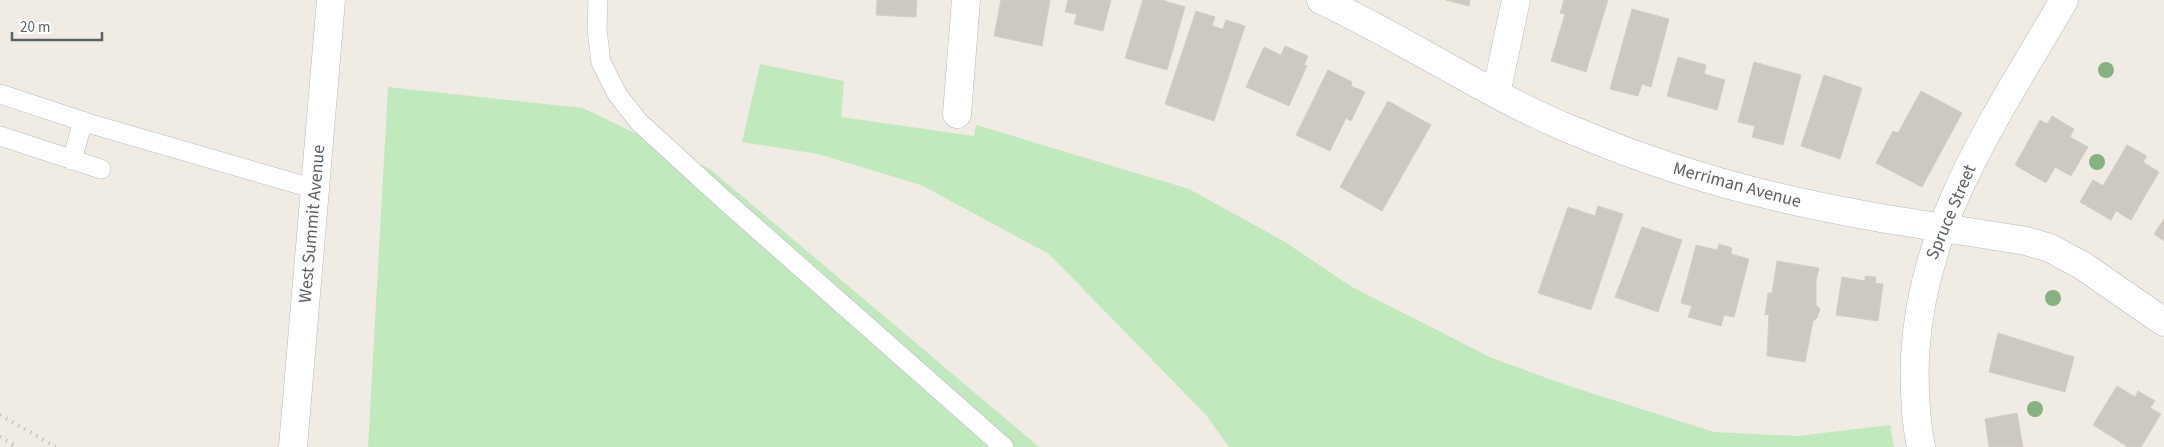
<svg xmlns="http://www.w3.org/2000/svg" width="2164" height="447" viewBox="0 0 2164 447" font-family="'Source Sans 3',sans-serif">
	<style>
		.green { fill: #c1e9be }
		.building { fill: #cdc9c2; stroke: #d5cdc1 }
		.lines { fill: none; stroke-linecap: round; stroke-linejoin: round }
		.lane-casing { stroke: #b6babf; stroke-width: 20 }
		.street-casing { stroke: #b6babf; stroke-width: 29 }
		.lane { stroke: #fff; stroke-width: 19 }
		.street { stroke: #fff; stroke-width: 28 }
		.rail { stroke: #b5b6b7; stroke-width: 4; stroke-dasharray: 1 6; stroke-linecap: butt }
		.tree { fill: #86b27f }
		.labels { text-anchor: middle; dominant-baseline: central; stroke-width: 4.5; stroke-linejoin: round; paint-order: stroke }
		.street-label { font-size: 18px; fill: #5c6166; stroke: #fff }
	</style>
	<rect width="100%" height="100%" fill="#f0ece4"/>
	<path class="green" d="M 760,64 L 844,81 L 841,117 L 974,136 L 976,125 L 1189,189 L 1285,242 L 1352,287 L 1492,358 L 1569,386 L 1714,432 L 1798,436 L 1890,425 L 1894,447 L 1229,447 L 1206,415 L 1049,254 L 921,185 L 818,154 L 742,142 Z
		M 388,87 L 583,108 L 710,169 L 1039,447 L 368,447 Z"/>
	<path class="building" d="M 877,0 L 917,0 L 916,17 L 876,15 Z
		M 1001,0 L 1050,0 L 1042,46 L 994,36 Z
		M 1068,0 L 1111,0 L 1103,31 L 1074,24 L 1077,14 L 1065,12 Z
		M 1143,0 L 1162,0 L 1185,7 L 1167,70 L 1125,58 Z
		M 1446,0 L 1470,0 L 1469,6 Z
		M 1564,0 L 1608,0 L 1586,72 L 1551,61 L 1565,14 L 1560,13 Z
		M 1632,9 L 1669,19 L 1651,87 L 1642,84 L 1638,96 L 1610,89 Z
		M 1196,11 L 1215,17 L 1212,26 L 1223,29 L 1226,20 L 1245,26 L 1214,121 L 1165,104 Z
		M 1285,46 L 1308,56 L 1304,65 L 1307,66 L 1289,106 L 1246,87 L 1264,47 L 1281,55 Z
		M 1678,57 L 1706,65 L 1704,74 L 1725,80 L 1717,110 L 1667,96 Z
		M 1754,62 L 1801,75 L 1783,145 L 1752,137 L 1755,126 L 1738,122 Z
		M 1328,70 L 1352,82 L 1351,86 L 1365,92 L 1351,121 L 1346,118 L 1330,151 L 1296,135 Z
		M 1824,75 L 1862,88 L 1840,159 L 1801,146 Z
		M 1921,91 L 1962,113 L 1922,187 L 1876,163 L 1893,131 L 1898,133 Z
		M 1388,101 L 1431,125 L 1382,211 L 1340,187 Z
		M 2052,116 L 2074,129 L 2070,137 L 2088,147 L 2071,176 L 2055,167 L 2046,183 L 2015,165 L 2040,120 L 2047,124 Z
		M 2127,145 L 2147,156 L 2143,162 L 2159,172 L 2131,220 L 2116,211 L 2111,220 L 2080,202 L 2093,180 L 2103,186 Z
		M 1598,206 L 1623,214 L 1591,310 L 1538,293 L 1568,207 L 1595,216 Z
		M 2164,219 L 2164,241 L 2154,234 Z
		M 1642,227 L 1682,240 L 1658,312 L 1615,297 Z
		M 1719,244 L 1732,248 L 1731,254 L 1749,259 L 1734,317 L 1724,315 L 1721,326 L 1688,317 L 1692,306 L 1681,303 L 1696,245 L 1717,250 Z
		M 1777,261 L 1819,268 L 1816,281 L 1816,305 L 1820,309 L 1817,318 L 1813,321 L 1805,362 L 1767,356 L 1769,314 L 1765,315 L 1768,293 L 1772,293 Z
		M 1865,276 L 1876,277 L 1875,283 L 1883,284 L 1878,321 L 1836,315 L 1842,277 L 1865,281 Z
		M 1998,333 L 2074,357 L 2065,392 L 1989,372 Z
		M 2117,386 L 2135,397 L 2138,391 L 2155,401 L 2150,408 L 2161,414 L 2141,447 L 2128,447 L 2093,425 Z
		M 2017,413 L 2023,447 L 1989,447 L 1985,419 Z"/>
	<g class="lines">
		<defs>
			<path id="lane" d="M 598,0 L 597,30 L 601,62 L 617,94 L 639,122 L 722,198 L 1004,447
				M 0,94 L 91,124 L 315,189
				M 0,136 L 101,169
				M 72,160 L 83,121"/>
			<path id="street" d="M 1321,0 C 1407,40 1485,94 1572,130 C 1636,157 1702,179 1769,195 C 1853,216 1941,227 2026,241 L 2050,248 L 2083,266 L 2164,322
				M 1496,94 L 1516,0
				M 957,114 L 966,0
				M 293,447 L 331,0
				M 1921,447 C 1915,418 1914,386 1915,356 C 1922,220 1998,115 2064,0"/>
		</defs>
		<use href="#lane" class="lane-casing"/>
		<use href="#street" class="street-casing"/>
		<use href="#lane" class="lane"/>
		<use href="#street" class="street"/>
		<path class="rail" d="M 0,415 L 56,447
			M 0,437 L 17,447"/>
	</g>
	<g class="tree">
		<circle cx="2106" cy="70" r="8"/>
		<circle cx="2097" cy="162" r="8"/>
		<circle cx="2053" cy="298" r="8"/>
		<circle cx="2035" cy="409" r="8"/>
	</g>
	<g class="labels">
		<g class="street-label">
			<text transform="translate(1737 185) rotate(15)">Merriman Avenue</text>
			<text transform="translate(1951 212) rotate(-67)">Spruce Street</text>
			<text transform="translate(312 224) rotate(-85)">West Summit Avenue</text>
		</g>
	</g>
	<path d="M12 32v8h90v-8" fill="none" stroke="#5c6166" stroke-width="2.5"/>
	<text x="20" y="32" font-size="15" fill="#5c6166" stroke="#ffffff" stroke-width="4" paint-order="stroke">20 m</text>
</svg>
